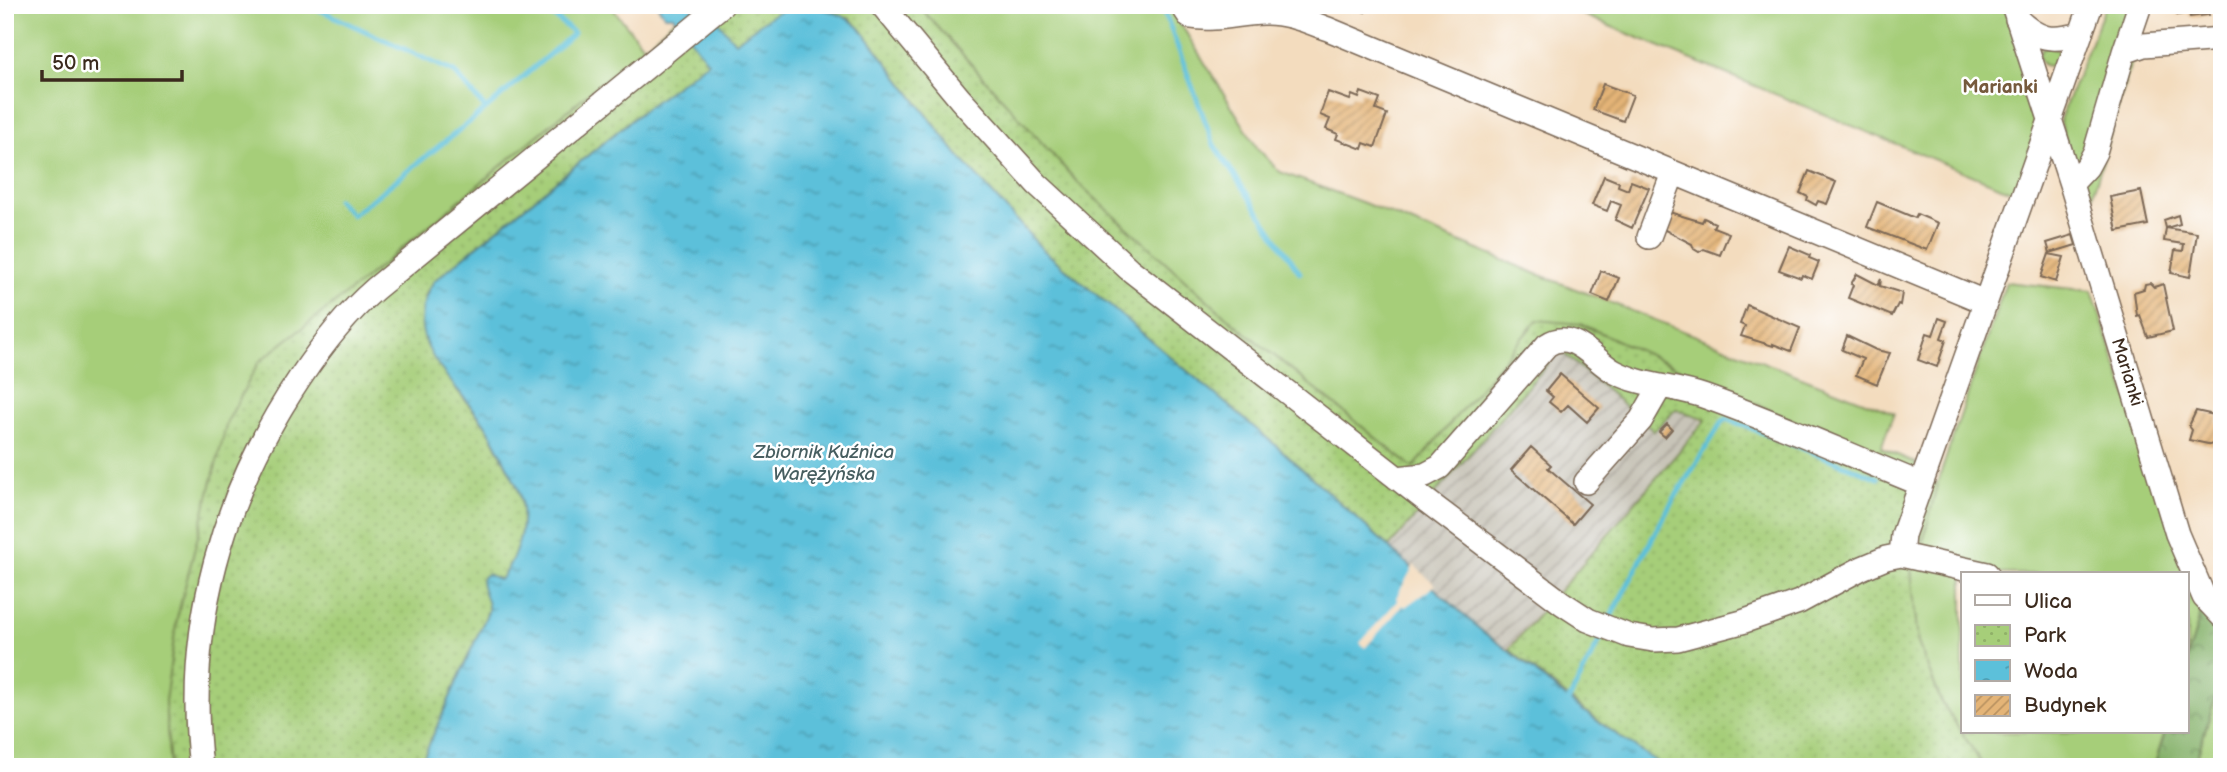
<svg xmlns="http://www.w3.org/2000/svg" width="2227" height="772" viewBox="0 0 2227 772" font-family="'Balsamiq Sans',sans-serif">
	<style>
		.industrial { fill: url(#industrial-furrows) }
		.grass { fill: #a6ce79; stroke: #707c4c; stroke-width: 2 }
		.forest { fill: url(#forest-crowns); stroke: #606e44; stroke-width: 2 }
		.park { fill: url(#park-dots); stroke: #707c4c; stroke-width: 2 }
		.water { fill: url(#water-ripples); stroke: #4c757c; stroke-width: 2 }
		.pier { fill: #f3dcbe }
		.lines { fill: none; stroke-linecap: round; stroke-linejoin: round }
		.stream { stroke: #5cc0da; stroke-width: 5 }
		.building { fill: url(#building-hatch) }
		.minor-casing { stroke: #7b6856; stroke-width: 26 }
		.minor { stroke: #fff; stroke-width: 23 }
		.labels { text-anchor: middle; dominant-baseline: central; stroke-width: 5; stroke-linejoin: round; paint-order: stroke }
		.street-label { font-size: 18px; fill: #3b2a1e; stroke: #fff }
		.neighbourhood-label { font-size: 19px; font-weight: bold; fill: #765a3d; stroke: #fff }
		.water-label { font-size: 19px; font-style: italic; fill: #475e60; stroke: #fff }
	</style>
	<defs>
		<pattern id="industrial-furrows" width="10" height="10" patternUnits="userSpaceOnUse" patternTransform="scale(1.75)"><rect width="10" height="10" fill="#c8c4b8"/><path d="M-1 1l2-2M0 10L10 0M9 11l2-2" fill="none" stroke="#a49f95"/></pattern>
		<pattern id="forest-crowns" width="20" height="18" patternUnits="userSpaceOnUse" patternTransform="scale(1.75)"><rect width="20" height="18" fill="#84b169"/><path d="M2 6a3 3 0 1 1 6 0M12 15a3 3 0 1 1 6 0" fill="none" stroke="#6d9056"/></pattern>
		<pattern id="park-dots" width="8" height="8" patternUnits="userSpaceOnUse" patternTransform="scale(1.75)"><rect width="8" height="8" fill="#a6ce79"/><path d="M2 2h.1M6 6h.1" fill="none" stroke="#90b168" stroke-width="1.8" stroke-linecap="round"/></pattern>
		<pattern id="water-ripples" width="26" height="14" patternUnits="userSpaceOnUse" patternTransform="scale(1.75)"><rect width="26" height="14" fill="#5cc0da"/><path d="M2 4q2-2 4 0t4 0M15 11q2-2 4 0t4 0" fill="none" stroke="#4d9cb0"/></pattern>
		<pattern id="building-hatch" width="6" height="6" patternUnits="userSpaceOnUse" patternTransform="scale(1.75)"><rect width="6" height="6" fill="#e4b477"/><path d="M-1 1l2-2M0 6l6-6M5 7l2-2" fill="none" stroke="#ba9361"/></pattern>
	</defs>
	<rect width="100%" height="100%" fill="#fff"/>
	<filter id="ink" filterUnits="userSpaceOnUse"><feTurbulence type="fractalNoise" baseFrequency=".0143" numOctaves="2"/><feDisplacementMap in="SourceGraphic" scale="14" xChannelSelector="R" yChannelSelector="G"/><feConvolveMatrix kernelMatrix="1 2 1 2 8 2 1 2 1" color-interpolation-filters="sRGB"/></filter>
	<filter id="wash" filterUnits="userSpaceOnUse"><feTurbulence type="fractalNoise" baseFrequency=".00686" numOctaves="4" result="noise"/><feDisplacementMap in="SourceGraphic" scale="28" xChannelSelector="R" yChannelSelector="G"/><feGaussianBlur stdDeviation="1.57" result="paint"/><feColorMatrix in="noise" values="0 0 0 0 0 0 0 0 0 0 0 0 0 0 0 0 0 1.4 0 .05"/><feComposite in="paint" operator="in"/></filter>
	<g filter="url(#wash)">
		<rect width="100%" height="100%" fill="#f3dcbe"/>
		<path class="industrial" d="M 1560,351 L 1654,432 L 1676,409 L 1704,421 L 1449,716 L 1329,618 Z"/>
		<path class="grass" d="M 5,5 L 610,5 L 644,47 L 364,280 L 165,701 L 170,767 L 5,767 Z
			M 918,5 L 1169,5 L 1258,149 L 1280,172 L 1364,203 L 1537,274 L 1894,413 L 1881,448 L 1916,463 L 1917,477 L 1581,324 L 1414,469 L 1225,316 L 1077,182 Z
			M 1567,5 L 2005,5 L 2041,116 L 2020,195 L 1612,27 L 1567,8 Z
			M 2106,5 L 2148,5 L 2091,201 L 2072,166 L 2060,119 Z
			M2039 56a10 10 0 1 1 20 0a10 10 0 1 1-20 0Z
			M 2006,282 L 2092,291 L 2186,574 L 1963,574 L 1963,732 L 2165,732 L 2154,767 L 1984,767 L 1941,701 L 1918,643 L 1911,570 L 1921,550 L 1937,484 Z
			M 2187,575 L 2203,606 L 2187,660 Z
			M 2222,682 L 2222,767 L 2194,767 L 2217,692 Z"/>
		<path class="forest" d="M 2203,606 L 2222,626 L 2222,682 L 2217,692 L 2194,767 L 2154,767 L 2165,732 L 2187,732 L 2187,660 Z"/>
		<path class="park" d="M 690,5 L 918,5 L 1077,182 L 1225,316 L 1413,468 L 1537,320 L 1581,324 L 1917,477 L 1937,484 L 1921,550 L 1911,570 L 1918,643 L 1941,701 L 1984,767 L 1665,767 C 1609,732 1559,691 1509,649 L 1706,420 L 1676,409 L 1654,431 L 1560,350 L 1389,547 L 1280,449 L 1042,249 L 958,155 L 860,28 L 849,18 L 776,13 L 646,108 L 434,281 L 424,296 L 457,390 L 487,427 L 517,486 C 529,519 520,552 500,580 L 490,575 L 488,612 L 419,767 L 170,767 L 165,701 L 177,618 L 227,422 L 259,362 L 364,280 L 644,47 Z"/>
		<path class="water" d="M 657,5 L 704,5 L 735,42 C 748,33 762,21 776,13 C 803,0 839,9 860,28 L 958,155 L 1042,249 L 1280,449 L 1484,633 C 1515,653 1541,678 1570,701 C 1601,724 1632,746 1665,767 L 419,767 L 488,612 C 490,601 481,591 481,579 L 487,574 L 500,580 C 520,552 529,519 517,486 C 507,467 499,447 488,429 C 458,381 394,342 434,281 L 646,108 L 708,62 L 673,16 L 665,16 Z"/>
		<path class="pier" d="M 1414,565 L 1436,585 L 1405,607 L 1403,605 L 1365,648 L 1360,643 L 1398,600 L 1396,598 Z"/>
		<g class="lines">
			<path class="stream" d="M 309,5 L 454,72 L 486,109 L 574,33 L 540,5
				M 1162,5 L 1214,145 L 1300,273
				M 337,200 L 352,215 L 486,109
				M 1610,618 L 1669,507 L 1722,422 L 1727,419 L 1878,478
				M 1569,700 L 1601,638"/>
		</g>
		<g id="blocks">
			<path class="building" d="M 1347,5 L 1368,5 L 1365,12 Z
				M 2176,5 L 2220,5 L 2220,10 L 2208,12 L 2209,15 L 2190,17 L 2189,13 L 2177,15 Z
				M 1603,84 L 1633,95 L 1623,121 L 1593,110 Z
				M 1328,92 L 1350,100 L 1352,95 L 1359,98 L 1361,92 L 1380,99 L 1376,110 L 1387,114 L 1375,147 L 1364,143 L 1362,149 L 1336,139 L 1338,134 L 1326,129 L 1330,119 L 1320,115 Z
				M 1809,171 L 1836,182 L 1827,204 L 1818,201 L 1816,205 L 1807,200 L 1808,197 L 1800,193 Z
				M 1604,176 L 1619,182 L 1618,186 L 1628,190 L 1631,181 L 1649,188 L 1632,228 L 1615,220 L 1621,205 L 1611,201 L 1607,211 L 1592,205 Z
				M 2141,191 L 2148,225 L 2117,231 L 2110,197 Z
				M 1877,202 L 1915,218 L 1917,214 L 1938,223 L 1927,250 L 1867,227 Z
				M 1669,212 L 1702,222 L 1704,218 L 1715,223 L 1713,227 L 1729,233 L 1720,255 L 1704,249 L 1699,252 L 1694,249 L 1692,244 L 1663,229 Z
				M 2178,215 L 2180,224 L 2166,228 L 2164,220 Z
				M 2166,228 L 2197,233 L 2190,277 L 2171,273 L 2175,250 L 2183,251 L 2184,244 L 2164,241 Z
				M 2073,235 L 2076,245 L 2050,253 L 2047,243 Z
				M 1789,246 L 1810,255 L 1809,258 L 1819,262 L 1812,279 L 1802,275 L 1801,278 L 1779,270 Z
				M 2049,254 L 2064,257 L 2056,282 L 2041,277 Z
				M 1601,271 L 1619,278 L 1609,302 L 1592,295 Z
				M 1857,274 L 1878,285 L 1881,279 L 1880,286 L 1902,293 L 1900,305 L 1898,304 L 1892,316 L 1848,298 L 1853,285 L 1851,284 Z
				M 2150,283 L 2154,287 L 2163,284 L 2173,331 L 2148,337 L 2140,315 L 2137,316 L 2134,292 L 2144,289 L 2145,284 Z
				M 1747,305 L 1800,328 L 1791,351 L 1773,344 L 1773,346 L 1741,336 L 1745,326 L 1740,324 Z
				M 1939,318 L 1947,321 L 1941,338 L 1946,340 L 1937,367 L 1918,360 L 1927,333 L 1933,335 Z
				M 1847,336 L 1876,350 L 1890,353 L 1877,384 L 1856,375 L 1863,359 L 1842,350 Z
				M 1560,374 L 1599,408 L 1587,422 L 1568,405 L 1561,412 L 1549,402 L 1553,397 L 1546,391 Z
				M 2196,411 L 2219,416 L 2217,423 L 2222,424 L 2222,442 L 2214,440 L 2213,445 L 2189,440 L 2192,430 L 2189,426 Z
				M 1667,424 L 1672,429 L 1665,437 L 1659,432 Z
				M 1531,447 L 1551,465 L 1548,468 L 1590,504 L 1573,524 L 1511,470 Z"/>
		</g>
	</g>
	<g filter="url(#ink)">
		<use href="#blocks" fill-opacity="0" stroke="#7b6856" stroke-width="2"/>
		<g class="lines">
			<defs>
				<path id="minor" d="M 882,5 L 960,99 L 1037,184 L 1129,269 L 1428,502 L 1562,603 L 1588,620 L 1629,636 L 1653,640 L 1678,639 L 1742,622 L 1799,602 L 1862,568 L 1886,558 L 1901,555 L 1987,574
					M 1182,5 L 1190,17 C 1216,21 1237,14 1263,13 C 1286,12 1306,21 1328,29 L 1985,302
					M 2013,5 L 2071,184 L 2177,534 L 2204,597 L 2222,616
					M 2017,19 C 2038,40 2052,42 2080,34
					M 2124,52 L 2140,5
					M 2071,184 L 2087,167 L 2095,152 L 2124,52 L 2144,45 L 2222,39
					M 1649,237 L 1673,173
					M 1397,478 L 1425,475 L 1440,467 L 1547,345 C 1573,327 1594,361 1615,372 C 1642,386 1675,386 1703,396 C 1777,422 1849,455 1921,484
					M 1586,482 L 1641,420 L 1660,387
					M 1901,555 L 1903,535 L 2091,5
					M 201,767 C 184,628 223,492 300,378 C 322,345 345,315 375,289 L 722,5"/>
			</defs>
			<use href="#minor" class="minor-casing"/>
			<use href="#minor" class="minor"/>
		</g>
	</g>
	<g class="labels">
		<g class="street-label">
			<text transform="translate(2127 372) rotate(73)">Marianki</text>
		</g>
		<g class="neighbourhood-label">
			<text x="2000" y="87">Marianki</text>
		</g>
		<g class="water-label">
			<text x="824" y="452">Zbiornik Kuźnica<tspan x="824" dy="22">Warężyńska</tspan></text>
		</g>
	</g>
	<rect width="2227" height="772" fill="none" stroke="#fff" stroke-width="28"/>
	<rect x="1961" y="572" width="228" height="161" fill="#ffffff" stroke="#b1aaa5" stroke-width="2"/>
	<rect x="1975" y="595" width="35" height="10" fill="#ffffff" stroke="#b1aaa5" stroke-width="2"/>
	<text x="2024" y="608" font-size="21" fill="#3b2a1e">Ulica</text>
	<rect x="1975" y="625" width="35" height="21" fill="url(#park-dots)" stroke="#b1aaa5" stroke-width="2"/>
	<text x="2024" y="642" font-size="21" fill="#3b2a1e">Park</text>
	<rect x="1975" y="660" width="35" height="21" fill="url(#water-ripples)" stroke="#b1aaa5" stroke-width="2"/>
	<text x="2024" y="678" font-size="21" fill="#3b2a1e">Woda</text>
	<rect x="1975" y="695" width="35" height="21" fill="url(#building-hatch)" stroke="#b1aaa5" stroke-width="2"/>
	<text x="2024" y="712" font-size="21" fill="#3b2a1e">Budynek</text>
	<path d="M42 70v10h140v-10" fill="none" stroke="#3b2a1e" stroke-width="3.5"/>
	<text x="52" y="70" font-size="21" fill="#3b2a1e" stroke="#ffffff" stroke-width="5" paint-order="stroke">50 m</text>
</svg>
